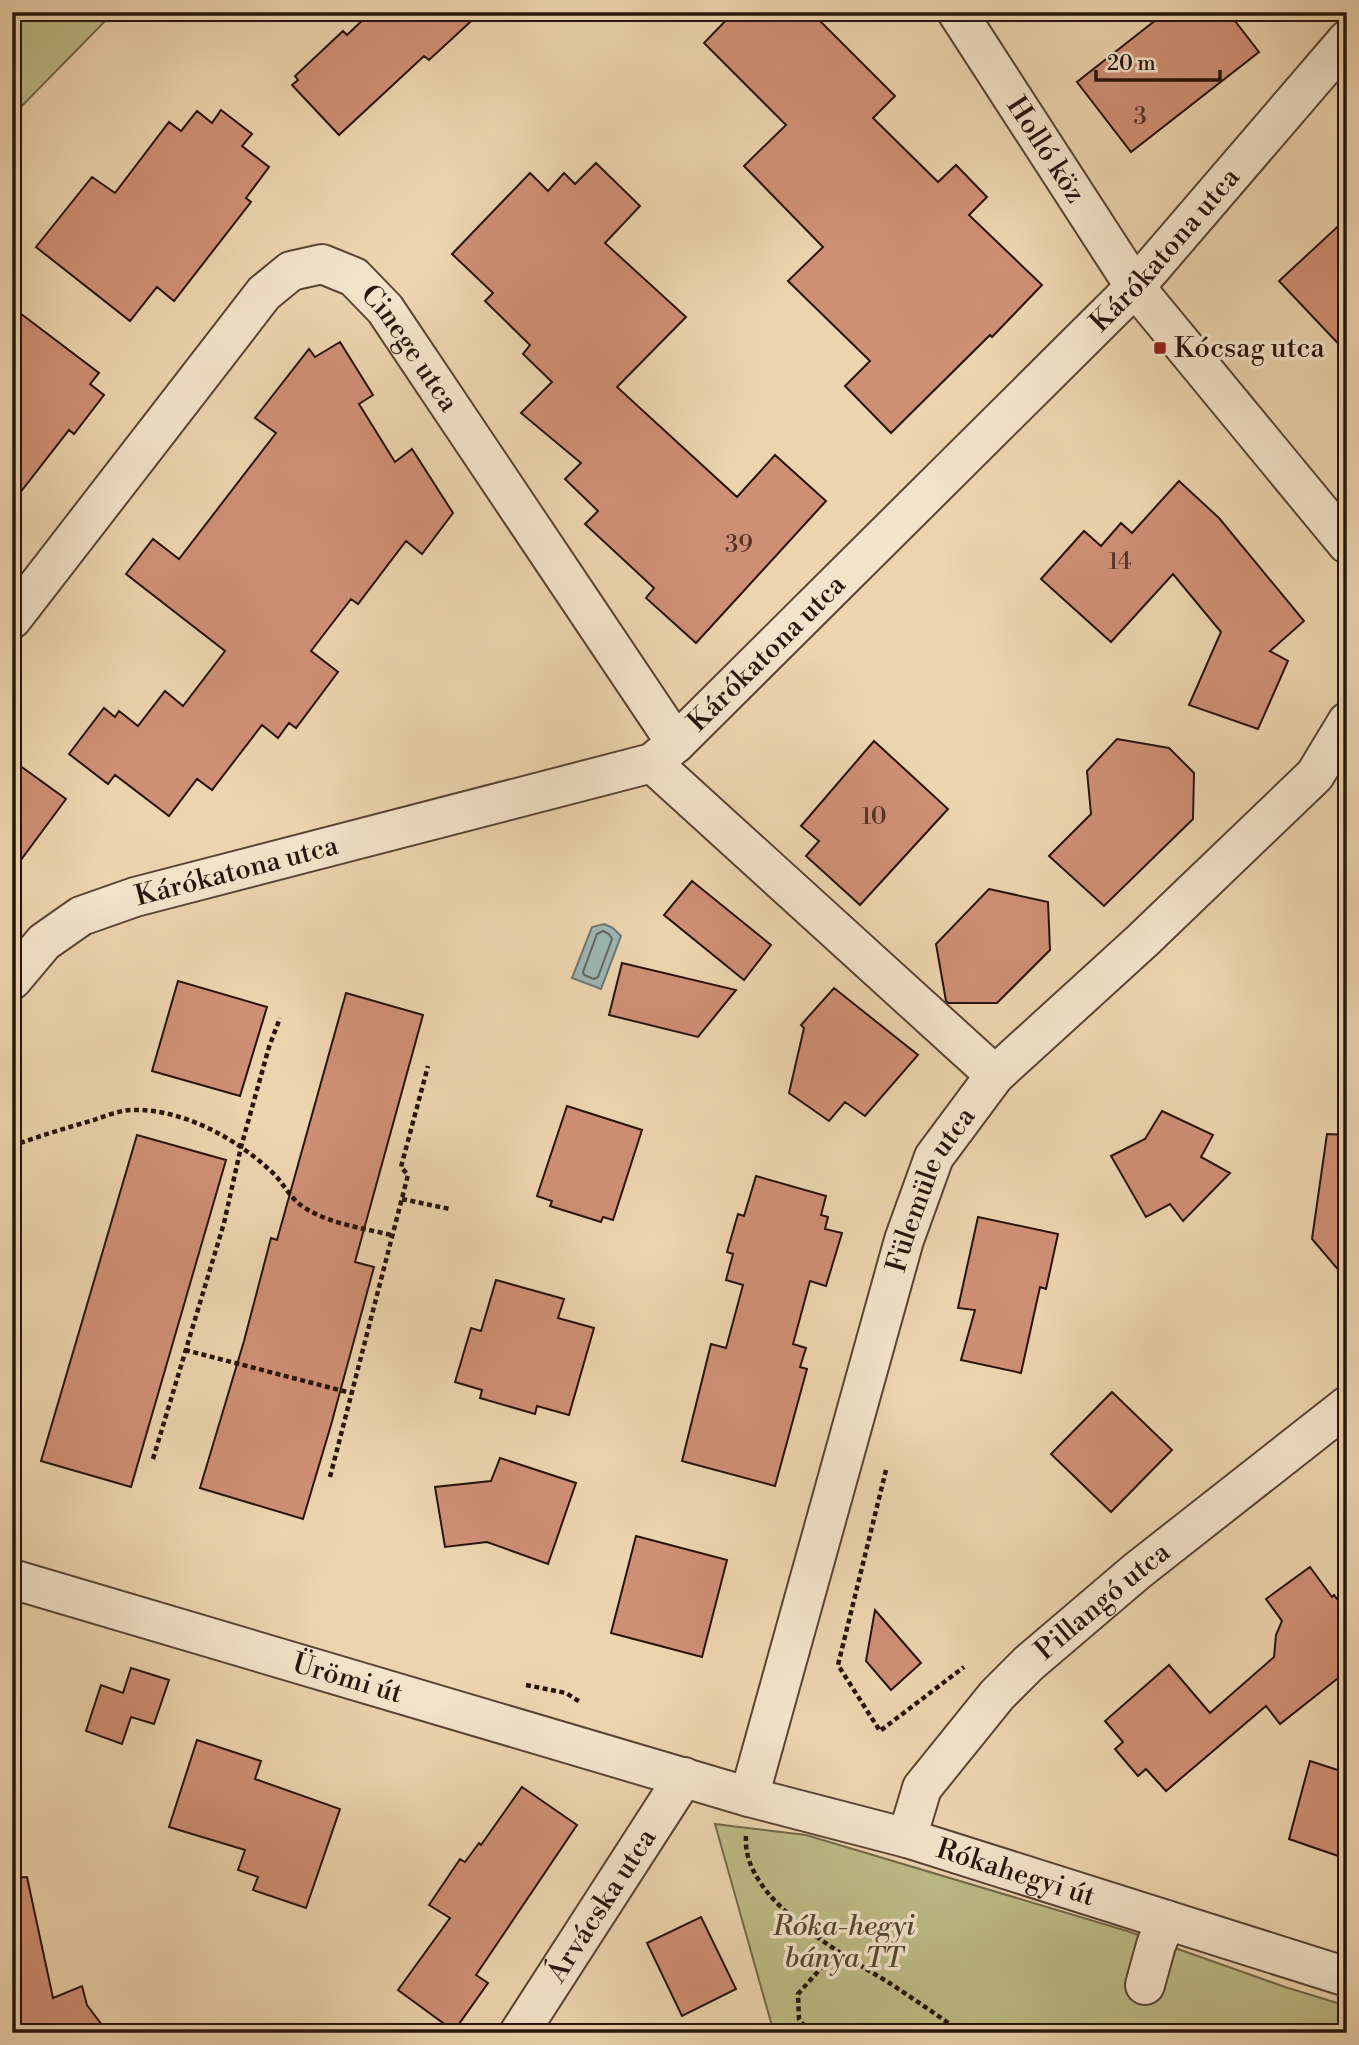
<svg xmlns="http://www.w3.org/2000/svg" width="1359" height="2045" viewBox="0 0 1359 2045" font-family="'Libre Bodoni',serif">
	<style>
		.green { fill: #bdbb86; stroke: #72684a; stroke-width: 2 }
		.water { fill: #9cb6b3; stroke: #6d7571; stroke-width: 2 }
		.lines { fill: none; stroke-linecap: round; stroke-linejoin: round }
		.shore { stroke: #626560; stroke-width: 2 }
		.building { fill: #cf8f75; stroke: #27140d; stroke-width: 2 }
		.minor-casing { stroke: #584435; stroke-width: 42 }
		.path { stroke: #27140d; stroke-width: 4.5; stroke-dasharray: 5 3.5; stroke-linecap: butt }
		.minor { stroke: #f3e3ca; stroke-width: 38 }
		.poi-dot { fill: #8f2418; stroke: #f3e3ca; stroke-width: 2.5 }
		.labels { text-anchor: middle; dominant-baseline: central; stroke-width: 7; stroke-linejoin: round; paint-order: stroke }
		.number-label { font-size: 24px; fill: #513327 }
		.street-label { font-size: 28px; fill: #27140d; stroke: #f3e3ca }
		.poi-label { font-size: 28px; fill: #27140d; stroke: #f3e3ca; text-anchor: start }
		.park-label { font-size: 28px; font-style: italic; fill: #544631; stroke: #f3e3ca }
	</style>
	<rect width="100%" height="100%" fill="#ecd4ae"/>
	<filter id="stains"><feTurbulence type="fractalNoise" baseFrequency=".00286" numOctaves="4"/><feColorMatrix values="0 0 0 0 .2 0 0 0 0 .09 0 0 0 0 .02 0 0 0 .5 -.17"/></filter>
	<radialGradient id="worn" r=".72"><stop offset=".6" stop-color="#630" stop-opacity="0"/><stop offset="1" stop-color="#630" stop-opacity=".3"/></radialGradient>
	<path class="green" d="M 12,12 L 114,12 L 12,116 Z
		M 715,1824 L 806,1835 L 1127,1931 L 1285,1987 L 1347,2006 L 1347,2033 L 774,2033 Z"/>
	<path class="water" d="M 604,924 L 613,928 L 621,936 L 601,989 L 572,978 L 592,927 Z"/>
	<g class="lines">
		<path class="shore" d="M 603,931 L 609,934 L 612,939 L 598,977 L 594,979 L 584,975 L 583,972 L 597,934 Z"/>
	</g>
	<path class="building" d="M 371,12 L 481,12 L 429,60 L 424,56 L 339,135 L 292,85 L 298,80 L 295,76 L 343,31 L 347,35 Z
		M 734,12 L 811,12 L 895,96 L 873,118 L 938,182 L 956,165 L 987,197 L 969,215 L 1042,285 L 992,337 L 990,335 L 891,433 L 845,386 L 870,361 L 788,281 L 823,247 L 744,166 L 786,125 L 704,43 Z
		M 1166,12 L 1228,12 L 1259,52 L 1131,152 L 1077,82 Z
		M 221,110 L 252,134 L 242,146 L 269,167 L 246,198 L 251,202 L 174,301 L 157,287 L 130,321 L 36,247 L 92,177 L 115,193 L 169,122 L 181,131 L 197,111 L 212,123 Z
		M 596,163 L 640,206 L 605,243 L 686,317 L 617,387 L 737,497 L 775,455 L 826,501 L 696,643 L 646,598 L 654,588 L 585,524 L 598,511 L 565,479 L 581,463 L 521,413 L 552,382 L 523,354 L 530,345 L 485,301 L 493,293 L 452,254 L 530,173 L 548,191 L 564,173 L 575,184 Z
		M 1347,218 L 1347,353 L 1279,281 Z
		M 12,307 L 99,373 L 90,384 L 104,395 L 74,434 L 69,430 L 12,503 Z
		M 340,342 L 373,395 L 359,404 L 395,462 L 412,449 L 453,513 L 422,554 L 406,541 L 358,604 L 351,599 L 311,651 L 338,672 L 296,728 L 289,723 L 278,738 L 262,725 L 212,790 L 197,779 L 169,816 L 115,775 L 108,784 L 69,754 L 104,708 L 115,717 L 119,711 L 138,726 L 165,691 L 183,706 L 225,651 L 126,574 L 153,539 L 179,559 L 276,433 L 255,418 L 309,349 L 315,357 Z
		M 1179,481 L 1219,518 L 1304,621 L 1270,651 L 1288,661 L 1258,729 L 1189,705 L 1221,632 L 1173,574 L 1111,642 L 1041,579 L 1084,531 L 1101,546 L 1121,523 L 1132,533 Z
		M 1117,739 L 1169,748 L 1194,773 L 1193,819 L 1104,906 L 1049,856 L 1091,814 L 1087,771 Z
		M 874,741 L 948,809 L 860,905 L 806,856 L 819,841 L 801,826 Z
		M 12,760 L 66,799 L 12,872 Z
		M 692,881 L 771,945 L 744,980 L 664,915 Z
		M 989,889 L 1048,902 L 1050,950 L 997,1003 L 948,1003 L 946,1001 L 936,944 Z
		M 622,963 L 736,990 L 698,1037 L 609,1015 Z
		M 178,981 L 267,1007 L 240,1096 L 152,1071 Z
		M 834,988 L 918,1055 L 865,1116 L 845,1102 L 829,1121 L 789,1093 L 804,1028 L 801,1025 Z
		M 346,993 L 423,1015 L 355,1262 L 374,1267 L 331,1425 L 303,1519 L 200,1488 L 244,1341 L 271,1238 L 277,1240 Z
		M 567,1106 L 642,1130 L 613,1220 L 603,1217 L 601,1222 L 550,1206 L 552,1201 L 537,1196 Z
		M 1162,1111 L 1213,1135 L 1201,1157 L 1230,1173 L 1183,1221 L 1170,1204 L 1146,1217 L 1111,1156 L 1145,1139 Z
		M 1327,1134 L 1347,1135 L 1347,1280 L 1312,1239 Z
		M 137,1135 L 226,1160 L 131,1487 L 41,1461 Z
		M 756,1176 L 826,1196 L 821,1215 L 828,1217 L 825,1229 L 842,1233 L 826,1286 L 810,1281 L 793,1344 L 806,1348 L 800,1367 L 807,1369 L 775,1486 L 682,1461 L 711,1344 L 726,1348 L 743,1285 L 726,1280 L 733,1254 L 727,1252 L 738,1214 L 744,1216 Z
		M 978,1217 L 1058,1234 L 1046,1289 L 1040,1287 L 1021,1373 L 961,1360 L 975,1310 L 958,1308 Z
		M 496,1280 L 564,1299 L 558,1318 L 594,1328 L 569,1415 L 537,1406 L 535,1414 L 480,1398 L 482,1390 L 455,1382 L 471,1328 L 481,1331 Z
		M 1112,1392 L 1172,1450 L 1111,1512 L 1051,1454 Z
		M 500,1458 L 576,1483 L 548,1564 L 487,1542 L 445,1547 L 435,1487 L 491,1481 Z
		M 636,1536 L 727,1560 L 702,1657 L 611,1633 Z
		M 1310,1567 L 1332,1597 L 1334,1595 L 1347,1611 L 1347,1671 L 1280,1724 L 1266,1706 L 1166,1791 L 1146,1769 L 1138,1776 L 1115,1749 L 1123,1742 L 1105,1721 L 1169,1665 L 1210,1713 L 1274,1657 L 1276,1635 L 1282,1621 L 1266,1599 Z
		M 875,1610 L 921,1663 L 891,1690 L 866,1661 Z
		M 131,1668 L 169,1680 L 154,1724 L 131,1717 L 122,1744 L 86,1731 L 101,1685 L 123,1693 Z
		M 197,1740 L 261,1761 L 255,1779 L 340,1809 L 306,1908 L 253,1890 L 258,1877 L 238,1870 L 245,1850 L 169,1827 Z
		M 1310,1761 L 1347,1773 L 1347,1859 L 1289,1839 Z
		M 522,1787 L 577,1825 L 476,1975 L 488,1983 L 454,2031 L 398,1990 L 450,1918 L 429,1905 L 460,1859 L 465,1862 L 479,1843 L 481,1845 Z
		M 27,1877 L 53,1998 L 82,1986 L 87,2005 L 108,2033 L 12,2033 L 12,1878 Z
		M 701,1917 L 736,1989 L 682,2016 L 647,1943 Z"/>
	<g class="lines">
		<defs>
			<g id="minor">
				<path id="s1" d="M 957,12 L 1135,287 L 1347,544"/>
				<path id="s2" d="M 12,619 L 264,293 L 291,271 L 322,264 L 354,277 L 385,309 L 676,743"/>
				<path d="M 652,763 L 995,1075"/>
				<path id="s3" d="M 12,980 L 44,942 L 81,916 L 135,897 L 652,763 L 676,743 L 1135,287 L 1347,40"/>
				<path id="s4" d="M 12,1579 L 749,1797 L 907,1838 L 1347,1977"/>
				<path id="s5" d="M 749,1797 L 904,1240 L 934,1157 L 995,1075 L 1142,941 L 1315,775 L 1347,722"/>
				<path id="s6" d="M 907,1838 L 922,1788 L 997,1695 L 1029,1663 L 1137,1571 L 1347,1406"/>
				<path d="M 1145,1985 L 1156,1945 L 1166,1920"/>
				<path id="s7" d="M 519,2033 L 684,1777"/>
			</g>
		</defs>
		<use href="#minor" class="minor-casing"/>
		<path class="path" d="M 12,1146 C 39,1136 66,1128 94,1120 C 105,1116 118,1111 130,1110 C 182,1108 236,1138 273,1173 C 285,1185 290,1199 305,1208 C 330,1224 363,1228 391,1235
			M 402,1199 L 450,1209
			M 185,1350 L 351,1393
			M 153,1459 L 224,1223 L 241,1147 L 269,1047 L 280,1018
			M 886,1470 L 838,1665 L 880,1731 L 964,1667
			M 330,1477 L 408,1175 L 401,1167 L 428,1066
			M 526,1685 L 566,1693 L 580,1702
			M 746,1836 C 741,1900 844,1955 891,1984 C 915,2000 939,2016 962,2033
			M 810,2033 L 799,2019 L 798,1994 L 836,1951"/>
		<use href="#minor" class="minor"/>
	</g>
	<rect class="poi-dot" x="1153" y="341" width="14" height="14" rx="3.5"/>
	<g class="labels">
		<g class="number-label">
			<text x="1140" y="117">3</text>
			<text x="739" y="545">39</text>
			<text x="1120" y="562">14</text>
			<text x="874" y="817">10</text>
		</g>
		<g class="street-label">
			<text stroke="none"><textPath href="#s1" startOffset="164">Holló köz</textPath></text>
			<text stroke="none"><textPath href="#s3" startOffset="1412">Kárókatona utca</textPath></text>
			<text stroke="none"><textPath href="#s2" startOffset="604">Cinege utca</textPath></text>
			<text stroke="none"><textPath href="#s3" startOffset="845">Kárókatona utca</textPath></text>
			<text stroke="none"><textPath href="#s3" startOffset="257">Kárókatona utca</textPath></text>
			<text stroke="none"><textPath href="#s5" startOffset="635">Fülemüle utca</textPath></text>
			<text stroke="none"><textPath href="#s6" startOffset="313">Pillangó utca</textPath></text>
			<text stroke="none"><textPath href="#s4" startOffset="350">Ürömi út</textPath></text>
			<text stroke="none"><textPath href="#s4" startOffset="1046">Rókahegyi út</textPath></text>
			<text stroke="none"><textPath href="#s7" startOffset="152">Árvácska utca</textPath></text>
		</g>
		<g class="poi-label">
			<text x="1174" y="348">Kócsag utca</text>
		</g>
		<g class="park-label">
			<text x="844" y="1926">Róka-hegyi<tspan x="844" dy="32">bánya TT</tspan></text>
		</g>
	</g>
	<rect width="1359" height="2045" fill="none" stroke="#ecd4ae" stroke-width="42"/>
	<rect x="14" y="14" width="1331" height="2017" fill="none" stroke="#27140d" stroke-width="3.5"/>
	<rect x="21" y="21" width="1317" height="2003" fill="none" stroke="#27140d" stroke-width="2"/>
	<path d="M1096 70v10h124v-10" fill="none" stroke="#27140d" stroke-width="3.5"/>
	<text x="1107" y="70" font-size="21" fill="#27140d" stroke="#f3e3ca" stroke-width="5" paint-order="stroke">20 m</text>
	<rect width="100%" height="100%" filter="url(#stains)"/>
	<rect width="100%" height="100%" fill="url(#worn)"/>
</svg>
